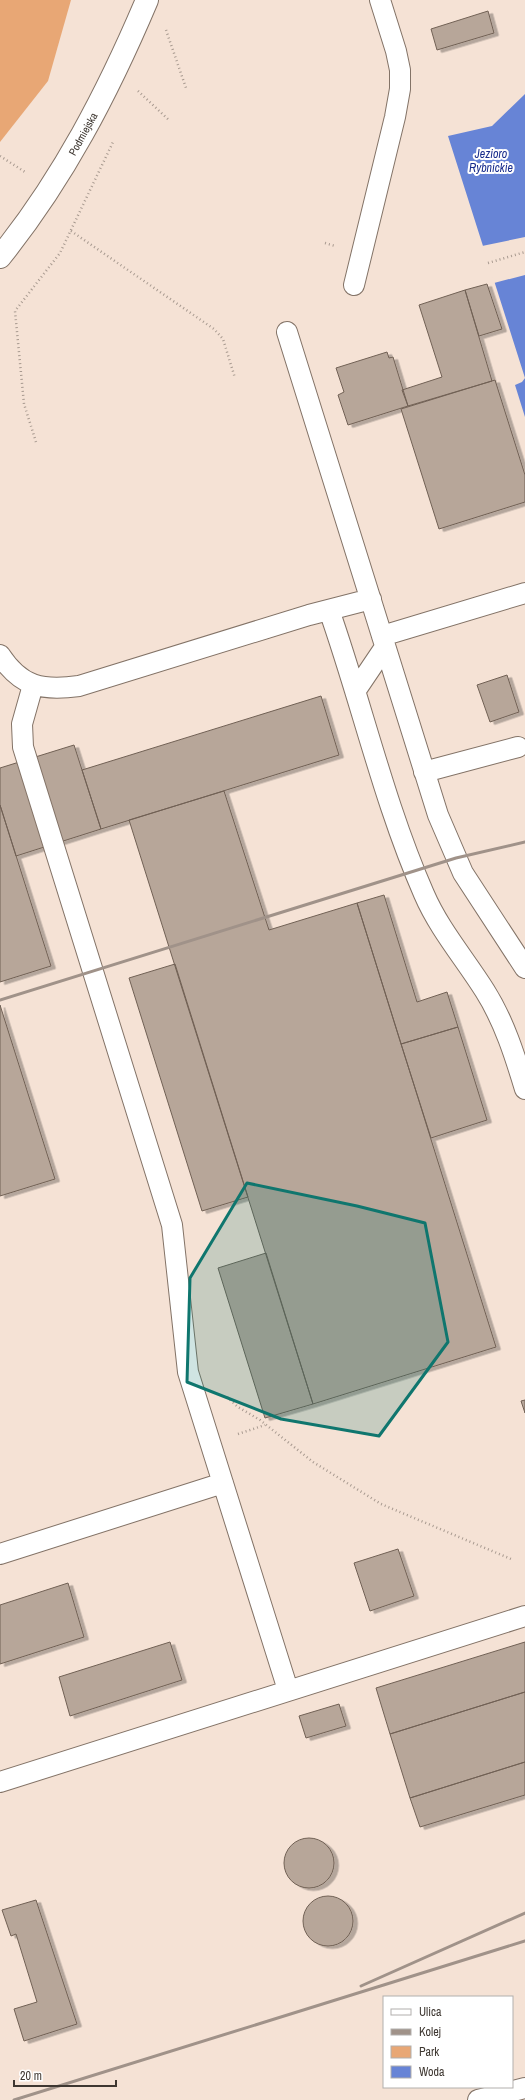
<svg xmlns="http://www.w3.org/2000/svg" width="525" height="2100" viewBox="0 0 525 2100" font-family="'Archivo Narrow',sans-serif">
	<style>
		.green { fill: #e8a775 }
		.water { fill: #6784d6 }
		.pier { fill: #f5e2d5 }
		.building { fill: #b7a699; stroke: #716155; filter: url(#shadow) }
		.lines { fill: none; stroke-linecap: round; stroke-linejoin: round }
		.lane-casing { stroke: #837367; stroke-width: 22 }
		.secondary-casing { stroke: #837367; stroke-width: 24 }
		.path { stroke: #a89a90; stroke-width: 2.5; stroke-dasharray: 1 3; stroke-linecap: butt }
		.lane { stroke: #fff; stroke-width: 20 }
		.secondary { stroke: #fff; stroke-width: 22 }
		.rail { stroke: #a09289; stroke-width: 3 }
		.marked { fill: #0f766e; fill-opacity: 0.2; stroke: #0f766e; stroke-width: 3; stroke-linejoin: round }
		.labels { text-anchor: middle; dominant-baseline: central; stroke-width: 4; stroke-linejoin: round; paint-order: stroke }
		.street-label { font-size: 11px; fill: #3e3731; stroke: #fff }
		.water-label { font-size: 12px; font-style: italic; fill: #192d8c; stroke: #fff }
	</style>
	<defs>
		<filter id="shadow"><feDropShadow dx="4.5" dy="2.5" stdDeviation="0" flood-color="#0004"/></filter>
	</defs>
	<rect width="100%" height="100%" fill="#f5e2d5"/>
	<path class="green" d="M 0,0 L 71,0 L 48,81 L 0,142 Z"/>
	<path class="water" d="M 525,94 L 525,417 L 515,385 L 522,382 L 525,378 L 448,136 L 492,126 Z"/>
	<path class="pier" d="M 525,237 L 525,275 L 494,283 L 482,246 Z"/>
	<path class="building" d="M 488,11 L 494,33 L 437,50 L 431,29 Z
		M 487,284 L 502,329 L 479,336 L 465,290 Z
		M 465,290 L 492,381 L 408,406 L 402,390 L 442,377 L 419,305 Z
		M 387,352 L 389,358 L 393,357 L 408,406 L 348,425 L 338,395 L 344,392 L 336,368 Z
		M 495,380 L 525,475 L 525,502 L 439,529 L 401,409 Z
		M 507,675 L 519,712 L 490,722 L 477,685 Z
		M 321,696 L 339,755 L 101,829 L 82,770 Z
		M 74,745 L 101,829 L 16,856 L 0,805 L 0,768 Z
		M 224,791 L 269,930 L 357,903 L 496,1347 L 313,1404 L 129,820 Z
		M 0,805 L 51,966 L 0,982 Z
		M 384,895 L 417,1002 L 447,992 L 458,1027 L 401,1044 L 357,903 Z
		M 175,964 L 248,1197 L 202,1211 L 129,978 Z
		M 0,1005 L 55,1179 L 0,1196 Z
		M 458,1027 L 487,1120 L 431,1138 L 401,1044 Z
		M 266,1253 L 313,1404 L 265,1418 L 218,1268 Z
		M 525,1400 L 525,1413 L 521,1401 Z
		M 398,1549 L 414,1596 L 370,1611 L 354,1563 Z
		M 68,1583 L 84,1637 L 0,1664 L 0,1605 Z
		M 170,1642 L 182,1680 L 70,1716 L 59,1677 Z
		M 525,1642 L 525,1692 L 390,1734 L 376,1688 Z
		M 525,1692 L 525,1762 L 410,1798 L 390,1734 Z
		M 339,1704 L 346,1726 L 306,1738 L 299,1716 Z
		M 525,1762 L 525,1795 L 420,1827 L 410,1798 Z
		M284 1863a25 25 0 1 1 50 0a25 25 0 1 1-50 0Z
		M303 1921a25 25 0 1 1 50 0a25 25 0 1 1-50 0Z
		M 36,1900 L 77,2024 L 24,2041 L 14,2009 L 37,2002 L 16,1934 L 11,1936 L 2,1910 Z"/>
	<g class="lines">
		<defs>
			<path id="lane" d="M 354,285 L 395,117 L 400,89 L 400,70 L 396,51 L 380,0
				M 287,332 L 438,815 L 463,873 L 525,968
				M 329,610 C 362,704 384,803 424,894 C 439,929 465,959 485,991 C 504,1021 515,1056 525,1089
				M 382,636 L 525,593
				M 0,655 C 21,687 42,691 79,686 L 309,615 L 371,599
				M 33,685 L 22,724 L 23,747 L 172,1225 L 188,1372 L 288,1690
				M 356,690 L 385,647
				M 424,772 L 518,747
				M 0,1554 L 223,1483
				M 0,1782 L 525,1616
				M 478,2100 L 525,2088"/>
			<path id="secondary" d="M 0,257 C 63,179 108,92 147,0"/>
		</defs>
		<use href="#lane" class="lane-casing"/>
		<use href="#secondary" class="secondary-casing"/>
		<path class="path" d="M 166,30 L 186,88
			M 138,91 L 170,121
			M 0,156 L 25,172
			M 71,231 L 214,329 L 223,339 L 235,378
			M 325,243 L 335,246
			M 488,263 L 525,252
			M 36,442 L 24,404 L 15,311 L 60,253 L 114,140
			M 227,1397 L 238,1407 L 260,1420 L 313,1462 L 381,1504 L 511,1559
			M 238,1434 L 265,1425"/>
		<use href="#lane" class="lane"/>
		<use href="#secondary" class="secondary"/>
		<path class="rail" d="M 0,1000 L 456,858 L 525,842
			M 361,1986 L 525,1913
			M 14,2100 L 525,1941"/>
	</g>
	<path class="marked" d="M 247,1183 L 357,1206 L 425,1223 L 448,1342 L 379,1436 L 281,1419 L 187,1382 L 190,1278 Z"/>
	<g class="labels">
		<g class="street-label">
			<text transform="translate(83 134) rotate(-61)">Podmiejska</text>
		</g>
		<g class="water-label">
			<text x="491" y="154">Jezioro<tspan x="491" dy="14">Rybnickie</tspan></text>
		</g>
	</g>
	<rect x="383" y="1996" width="130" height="92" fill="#ffffff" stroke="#b2afad"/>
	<rect x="391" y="2009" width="20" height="6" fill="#ffffff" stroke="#b2afad"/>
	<text x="419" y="2016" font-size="12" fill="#3e3731">Ulica</text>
	<rect x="391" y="2029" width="20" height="6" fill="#a09289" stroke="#b2afad"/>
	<text x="419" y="2036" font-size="12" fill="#3e3731">Kolej</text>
	<rect x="391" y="2046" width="20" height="12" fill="#e8a775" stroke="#b2afad"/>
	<text x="419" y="2056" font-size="12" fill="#3e3731">Park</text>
	<rect x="391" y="2066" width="20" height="12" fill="#6784d6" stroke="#b2afad"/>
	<text x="419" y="2076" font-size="12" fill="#3e3731">Woda</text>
	<path d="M14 2080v6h102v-6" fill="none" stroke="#3e3731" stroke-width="2"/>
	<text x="20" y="2080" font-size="12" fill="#3e3731" stroke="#ffffff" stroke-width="3" paint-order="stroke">20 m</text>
</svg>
